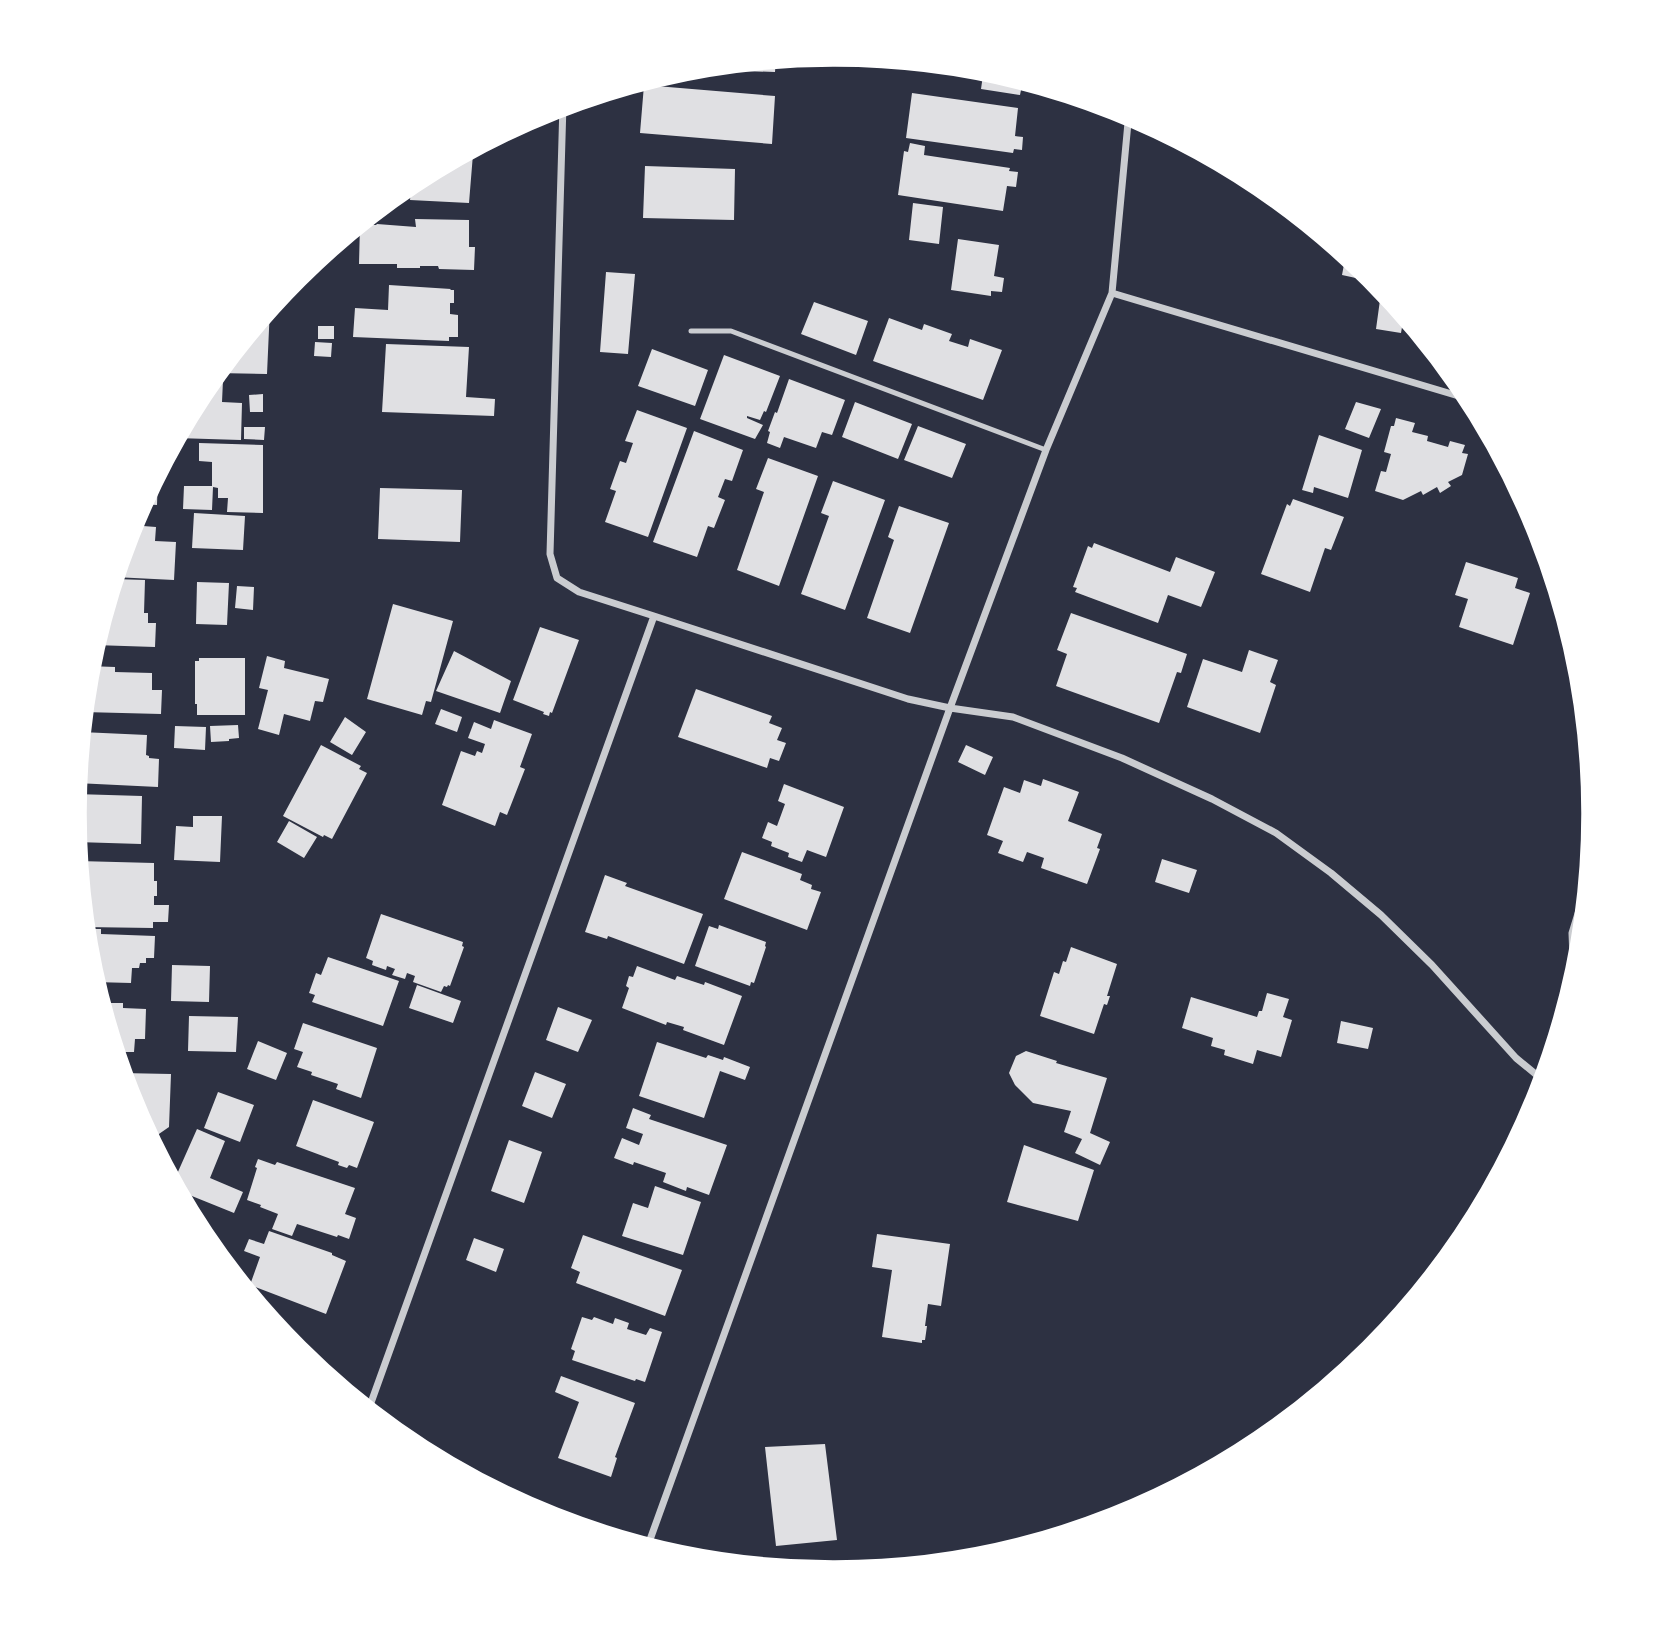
<svg xmlns="http://www.w3.org/2000/svg" width="1668" height="1627" viewBox="0 0 1668 1627" font-family="'DejaVu Sans',sans-serif">
	<style>
		.building { fill: #e0e0e3 }
		.lines { fill: none; stroke-linecap: round; stroke-linejoin: round }
		.service { stroke: #caccd0; stroke-width: 5 }
		.minor { stroke: #caccd0; stroke-width: 7 }
		.rim { fill: none; stroke: #fff; stroke-width: 3.5 }
	</style>
	<rect width="100%" height="100%" fill="#2d3142"/>
	<path class="building" d="M 776,58 L 775,72 L 681,69 L 686,67 Z
		M 984,68 L 1032,82 L 1030,91 L 1021,90 L 1020,95 L 981,89 Z
		M 644,85 L 775,96 L 772,144 L 640,133 Z
		M 912,93 L 1018,108 L 1015,136 L 1023,137 L 1022,150 L 1014,149 L 1013,153 L 906,138 Z
		M 910,143 L 925,146 L 924,155 L 1010,168 L 1009,171 L 1018,172 L 1016,187 L 1007,186 L 1003,211 L 898,195 L 904,151 L 908,152 Z
		M 463,153 L 473,154 L 469,203 L 410,200 L 411,192 L 399,191 L 412,181 Z
		M 645,166 L 735,169 L 734,220 L 643,218 Z
		M 913,203 L 943,207 L 939,244 L 909,240 Z
		M 415,219 L 469,220 L 469,247 L 475,247 L 474,270 L 439,269 L 438,266 L 420,266 L 420,268 L 397,268 L 397,264 L 359,264 L 360,225 L 376,225 L 377,224 L 416,227 Z
		M 958,239 L 999,245 L 994,276 L 1004,278 L 1002,292 L 991,291 L 991,296 L 951,290 Z
		M 1346,254 L 1367,271 L 1365,280 L 1342,275 Z
		M 606,272 L 635,274 L 628,354 L 600,352 Z
		M 389,285 L 451,289 L 450,290 L 454,290 L 454,303 L 450,303 L 450,314 L 458,315 L 458,337 L 449,337 L 449,341 L 353,337 L 355,308 L 388,310 Z
		M 1380,300 L 1394,302 L 1404,315 L 1401,333 L 1376,329 Z
		M 814,302 L 868,321 L 856,355 L 801,334 Z
		M 270,307 L 267,374 L 216,373 Z
		M 889,318 L 922,330 L 924,324 L 952,334 L 949,341 L 968,347 L 970,339 L 1002,350 L 983,400 L 873,361 Z
		M 318,326 L 334,326 L 334,339 L 318,339 Z
		M 315,342 L 332,343 L 331,357 L 314,356 Z
		M 386,344 L 469,347 L 466,397 L 495,399 L 494,416 L 382,412 Z
		M 652,349 L 708,370 L 695,406 L 638,386 Z
		M 724,355 L 780,376 L 766,412 L 764,411 L 760,420 L 747,416 L 747,418 L 763,425 L 755,439 L 700,419 Z
		M 211,379 L 223,380 L 222,402 L 242,403 L 241,440 L 176,438 L 201,390 Z
		M 789,379 L 845,400 L 832,435 L 822,432 L 816,448 L 784,437 L 780,448 L 767,443 L 770,432 L 768,431 L 775,412 L 777,413 Z
		M 263,394 L 263,412 L 250,412 L 249,395 Z
		M 855,402 L 912,424 L 898,459 L 842,437 Z
		M 1356,402 L 1381,409 L 1369,438 L 1345,429 Z
		M 637,410 L 687,428 L 648,537 L 605,522 L 616,491 L 610,489 L 620,461 L 626,463 L 633,443 L 625,441 Z
		M 1396,418 L 1415,423 L 1412,432 L 1428,436 L 1427,441 L 1448,447 L 1450,441 L 1465,445 L 1462,453 L 1468,454 L 1462,475 L 1448,482 L 1451,486 L 1440,493 L 1437,487 L 1423,495 L 1421,491 L 1403,500 L 1375,491 L 1381,471 L 1386,472 L 1391,454 L 1384,452 L 1391,426 L 1394,426 Z
		M 918,426 L 966,444 L 952,478 L 904,460 Z
		M 244,427 L 265,427 L 264,440 L 244,439 Z
		M 694,431 L 743,450 L 732,481 L 725,479 L 718,497 L 725,500 L 714,528 L 708,526 L 697,557 L 653,542 Z
		M 1319,435 L 1362,450 L 1348,498 L 1314,487 L 1313,493 L 1302,490 Z
		M 199,443 L 263,445 L 263,513 L 227,512 L 228,498 L 218,498 L 218,488 L 213,487 L 212,510 L 183,509 L 184,486 L 212,486 L 212,462 L 199,461 Z
		M 768,458 L 818,476 L 779,586 L 737,570 L 764,492 L 756,489 Z
		M 158,472 L 157,505 L 141,504 L 156,475 Z
		M 833,481 L 885,500 L 845,610 L 801,594 L 829,516 L 821,513 Z
		M 380,488 L 462,490 L 460,542 L 378,539 Z
		M 1293,499 L 1344,517 L 1331,550 L 1325,548 L 1310,592 L 1261,574 L 1287,504 L 1290,506 Z
		M 899,506 L 949,523 L 910,633 L 867,618 L 894,540 L 888,537 Z
		M 194,513 L 245,516 L 243,550 L 192,548 Z
		M 130,525 L 156,527 L 155,541 L 176,542 L 174,580 L 114,577 Z
		M 1094,543 L 1170,572 L 1176,557 L 1215,572 L 1201,607 L 1168,595 L 1158,623 L 1075,592 L 1077,588 L 1073,587 L 1088,546 L 1092,548 Z
		M 1466,562 L 1518,578 L 1515,588 L 1530,593 L 1513,645 L 1459,627 L 1468,599 L 1455,595 Z
		M 114,579 L 145,580 L 144,613 L 148,613 L 148,623 L 156,623 L 155,647 L 94,645 Z
		M 197,582 L 229,583 L 227,625 L 196,624 Z
		M 237,586 L 254,587 L 253,610 L 235,608 Z
		M 393,604 L 453,621 L 431,702 L 426,701 L 422,715 L 367,699 Z
		M 1071,613 L 1187,654 L 1181,673 L 1177,672 L 1159,723 L 1056,686 L 1067,654 L 1057,650 Z
		M 540,627 L 579,640 L 552,713 L 550,712 L 549,716 L 543,714 L 544,712 L 513,700 Z
		M 1249,650 L 1278,660 L 1270,682 L 1276,685 L 1260,733 L 1187,707 L 1203,659 L 1242,672 Z
		M 454,651 L 511,681 L 500,713 L 436,691 Z
		M 267,656 L 285,661 L 284,668 L 329,679 L 323,702 L 315,701 L 310,721 L 284,714 L 279,735 L 258,729 L 268,690 L 259,688 Z
		M 199,658 L 245,658 L 245,715 L 197,715 L 197,704 L 195,704 L 195,661 L 199,661 Z
		M 88,666 L 115,667 L 115,672 L 152,673 L 152,690 L 162,690 L 161,714 L 83,712 Z
		M 696,689 L 772,716 L 769,723 L 782,728 L 777,740 L 786,743 L 779,761 L 770,758 L 767,768 L 678,737 Z
		M 441,709 L 462,717 L 457,732 L 435,724 Z
		M 345,717 L 366,732 L 352,755 L 330,742 Z
		M 494,720 L 532,734 L 520,767 L 525,769 L 507,815 L 500,812 L 495,826 L 442,805 L 461,751 L 475,756 L 477,751 L 482,753 L 485,744 L 468,738 L 474,722 L 491,729 Z
		M 238,725 L 239,738 L 229,739 L 229,741 L 211,742 L 210,726 Z
		M 175,726 L 206,727 L 205,750 L 174,748 Z
		M 81,732 L 147,735 L 146,755 L 149,756 L 149,758 L 159,759 L 158,787 L 76,783 Z
		M 321,745 L 361,766 L 359,769 L 367,773 L 332,839 L 324,835 L 323,837 L 283,816 Z
		M 966,745 L 993,757 L 985,775 L 958,762 Z
		M 1043,779 L 1079,792 L 1068,821 L 1102,834 L 1097,848 L 1100,849 L 1087,884 L 1041,868 L 1044,858 L 1027,852 L 1023,862 L 998,853 L 1003,841 L 987,835 L 1004,787 L 1020,793 L 1024,780 L 1041,786 Z
		M 784,784 L 844,807 L 826,857 L 807,850 L 802,862 L 788,857 L 789,853 L 771,846 L 772,842 L 762,838 L 768,822 L 777,826 L 785,804 L 778,801 Z
		M 75,794 L 142,796 L 141,844 L 76,842 L 73,813 Z
		M 193,816 L 222,816 L 220,862 L 174,860 L 176,826 L 193,827 Z
		M 289,821 L 317,837 L 304,858 L 277,842 Z
		M 742,852 L 802,874 L 800,880 L 812,885 L 811,889 L 821,892 L 807,930 L 724,899 Z
		M 1162,859 L 1197,870 L 1189,893 L 1155,882 Z
		M 78,861 L 154,863 L 154,881 L 157,881 L 157,896 L 154,896 L 154,905 L 169,905 L 168,922 L 153,922 L 153,928 L 84,927 Z
		M 605,875 L 627,883 L 625,886 L 703,914 L 684,964 L 608,936 L 607,939 L 585,932 Z
		M 381,914 L 463,942 L 462,946 L 464,947 L 450,986 L 448,985 L 447,987 L 444,986 L 441,992 L 413,982 L 415,976 L 407,973 L 405,979 L 392,975 L 395,969 L 387,966 L 386,970 L 372,965 L 373,961 L 366,958 Z
		M 719,925 L 766,942 L 765,946 L 766,947 L 754,983 L 751,982 L 750,986 L 695,966 L 709,926 L 718,929 Z
		M 92,929 L 101,929 L 101,934 L 155,936 L 154,958 L 146,958 L 146,963 L 140,963 L 139,968 L 132,968 L 131,983 L 94,982 L 88,962 L 85,934 L 92,934 Z
		M 1071,947 L 1117,964 L 1107,996 L 1110,996 L 1107,1005 L 1104,1004 L 1094,1034 L 1040,1016 L 1054,972 L 1059,974 L 1063,961 L 1066,962 Z
		M 328,957 L 399,981 L 383,1026 L 312,1002 L 315,995 L 309,993 L 316,973 L 321,975 Z
		M 172,965 L 210,966 L 209,1002 L 171,1001 Z
		M 637,966 L 675,980 L 677,976 L 704,985 L 705,982 L 742,996 L 724,1045 L 683,1030 L 684,1027 L 667,1022 L 666,1025 L 622,1008 L 629,988 L 626,986 L 629,976 L 633,977 Z
		M 417,985 L 461,1001 L 453,1023 L 409,1008 Z
		M 1267,993 L 1289,999 L 1283,1017 L 1292,1020 L 1281,1057 L 1257,1050 L 1253,1064 L 1224,1055 L 1225,1050 L 1211,1046 L 1213,1038 L 1182,1028 L 1191,997 L 1257,1017 L 1259,1011 L 1262,1011 Z
		M 100,1003 L 123,1003 L 123,1008 L 146,1009 L 145,1039 L 135,1039 L 134,1052 L 115,1052 Z
		M 558,1007 L 592,1020 L 578,1052 L 546,1040 Z
		M 189,1016 L 238,1017 L 236,1052 L 188,1051 Z
		M 1341,1021 L 1373,1028 L 1368,1049 L 1337,1043 Z
		M 303,1023 L 377,1048 L 361,1098 L 336,1089 L 338,1084 L 311,1075 L 312,1072 L 297,1067 L 303,1052 L 294,1049 Z
		M 258,1041 L 287,1053 L 276,1080 L 247,1069 Z
		M 657,1042 L 706,1058 L 708,1055 L 723,1060 L 724,1057 L 750,1067 L 745,1080 L 720,1071 L 704,1118 L 639,1096 Z
		M 1026,1051 L 1057,1061 L 1056,1063 L 1107,1078 L 1090,1133 L 1110,1142 L 1100,1165 L 1075,1153 L 1082,1139 L 1064,1132 L 1071,1111 L 1033,1103 L 1015,1085 L 1009,1073 L 1016,1056 Z
		M 535,1072 L 566,1084 L 552,1118 L 522,1106 Z
		M 121,1073 L 171,1074 L 169,1127 L 156,1136 L 155,1149 L 131,1104 Z
		M 218,1092 L 254,1105 L 240,1142 L 204,1128 Z
		M 313,1100 L 374,1122 L 357,1168 L 349,1165 L 347,1168 L 338,1165 L 339,1162 L 296,1146 Z
		M 633,1108 L 651,1115 L 649,1119 L 727,1145 L 709,1195 L 687,1187 L 686,1191 L 663,1182 L 666,1173 L 634,1162 L 633,1165 L 614,1158 L 622,1138 L 639,1145 L 643,1134 L 626,1128 Z
		M 197,1129 L 225,1141 L 210,1178 L 243,1192 L 234,1213 L 177,1190 L 173,1183 Z
		M 509,1140 L 542,1152 L 524,1203 L 491,1191 Z
		M 1024,1145 L 1094,1170 L 1078,1221 L 1007,1202 Z
		M 258,1159 L 275,1165 L 277,1162 L 355,1188 L 345,1214 L 356,1218 L 349,1239 L 338,1235 L 337,1237 L 297,1224 L 292,1236 L 272,1229 L 278,1214 L 260,1207 L 261,1205 L 247,1200 L 257,1168 L 255,1167 Z
		M 655,1186 L 701,1202 L 683,1255 L 622,1236 L 633,1203 L 648,1208 Z
		M 269,1231 L 332,1253 L 332,1255 L 346,1261 L 326,1314 L 250,1285 L 260,1257 L 244,1251 L 249,1239 L 264,1244 Z
		M 877,1234 L 950,1244 L 941,1306 L 928,1304 L 925,1326 L 927,1326 L 925,1340 L 922,1340 L 922,1343 L 882,1337 L 892,1270 L 872,1267 Z
		M 583,1235 L 682,1270 L 665,1316 L 576,1283 L 580,1272 L 571,1268 Z
		M 474,1238 L 504,1249 L 496,1272 L 466,1260 Z
		M 582,1317 L 592,1320 L 594,1317 L 613,1324 L 615,1318 L 629,1323 L 627,1329 L 646,1335 L 650,1328 L 662,1332 L 645,1382 L 636,1379 L 635,1381 L 572,1360 L 575,1351 L 571,1349 Z
		M 561,1376 L 635,1403 L 615,1457 L 617,1458 L 611,1477 L 558,1458 L 579,1402 L 555,1392 Z
		M 825,1444 L 837,1540 L 776,1546 L 765,1447 Z"/>
	<g class="lines">
		<path class="service" d="M 691,331 L 731,331 L 1046,450"/>
		<path class="minor" d="M 1112,293 L 1472,400
			M 654,616 L 908,699 L 950,708 L 1013,717 L 1122,758 L 1212,799 L 1276,833 L 1331,873 L 1381,915 L 1432,965 L 1516,1058 L 1544,1081
			M 1574,983 L 1572,933 L 1584,894 L 1588,889
			M 368,1411 L 654,616 L 579,592 L 557,578 L 550,554 L 563,104
			M 647,1548 L 950,708 L 1046,450 L 1112,293 L 1129,112"/>
	</g>
	<path d="M0 0H1668V1627H0ZM833 65H835A748 748 0 0 1 1583 813V814A748 748 0 0 1 835 1562H833A748 748 0 0 1 85 814V813A748 748 0 0 1 833 65Z" fill="#fff" fill-rule="evenodd"/>
	<path class="rim" d="M833 65H835A748 748 0 0 1 1583 813V814A748 748 0 0 1 835 1562H833A748 748 0 0 1 85 814V813A748 748 0 0 1 833 65Z"/>
</svg>
